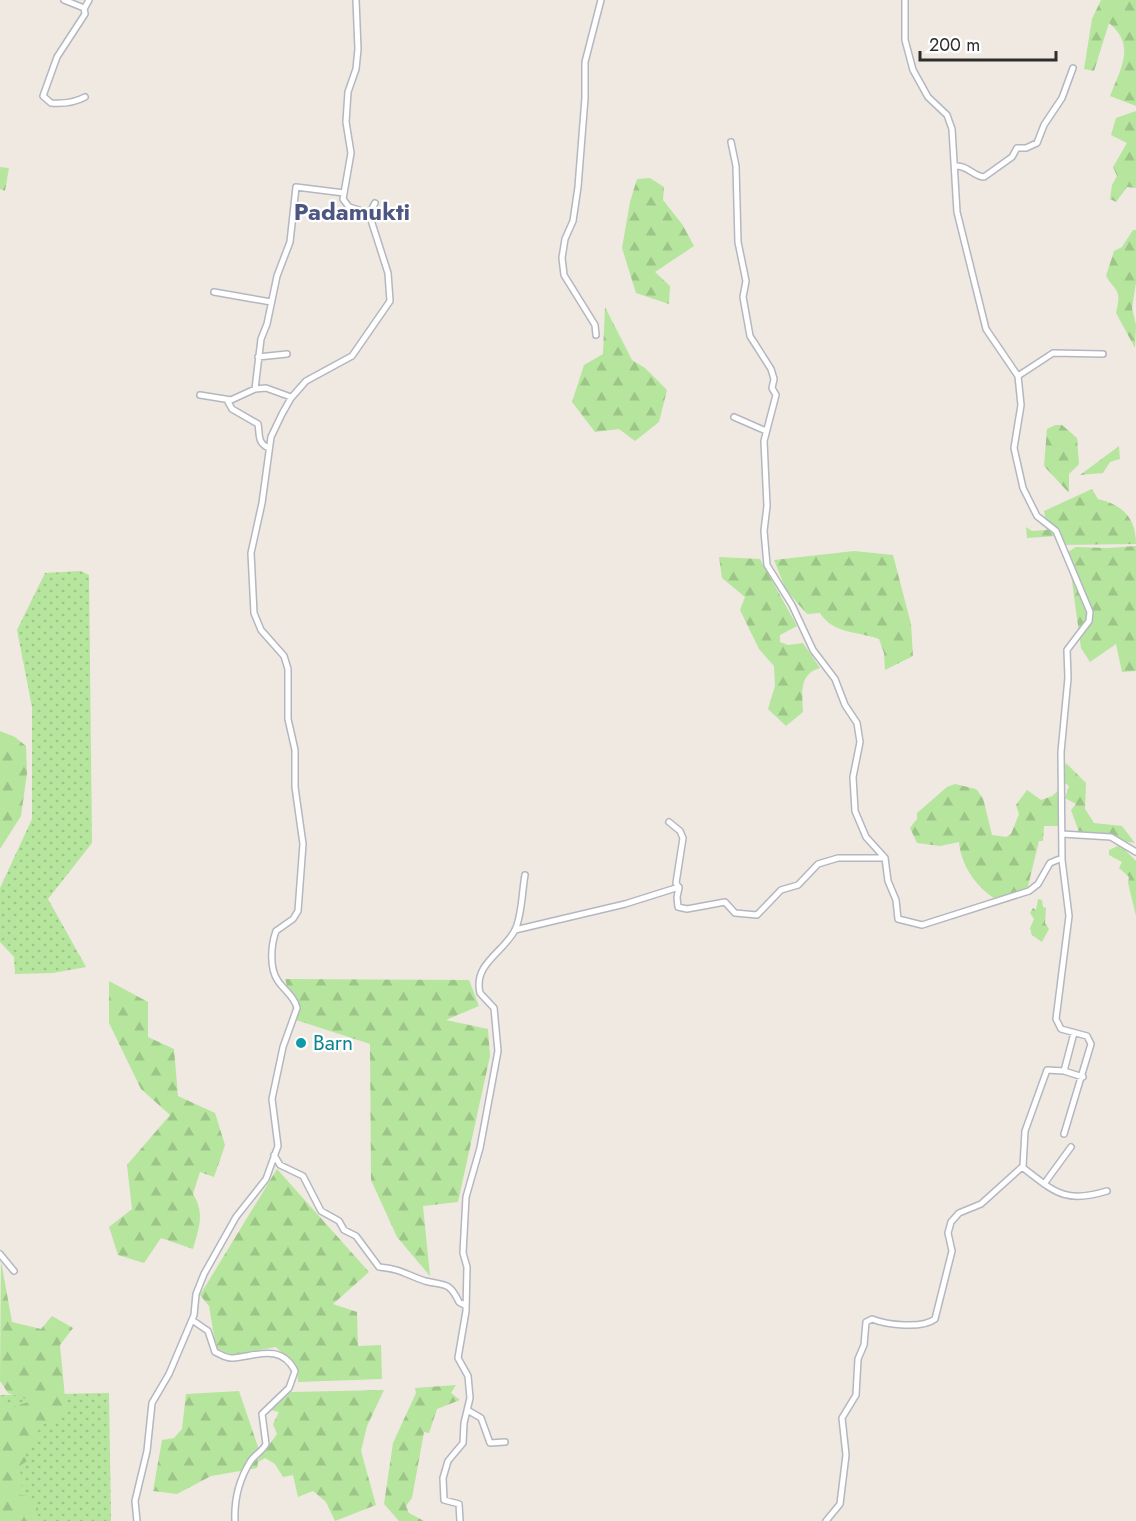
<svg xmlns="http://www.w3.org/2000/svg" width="1136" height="1521" viewBox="0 0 1136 1521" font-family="Jost,sans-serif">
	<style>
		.grass { fill: url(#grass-dots) }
		.forest { fill: url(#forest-firs) }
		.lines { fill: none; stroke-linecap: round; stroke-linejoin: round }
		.street-casing { stroke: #b4b7c1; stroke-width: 8 }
		.street { stroke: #fff; stroke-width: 5 }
		.culture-dot { fill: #0f9aa8; stroke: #fff; stroke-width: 2 }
		.labels { text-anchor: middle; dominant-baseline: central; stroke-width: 4.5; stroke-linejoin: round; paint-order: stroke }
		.culture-label { font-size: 21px; fill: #0d838f; stroke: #fff; text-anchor: start }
		.quarter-label { font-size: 24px; font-weight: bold; fill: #4d5680; stroke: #fff }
	</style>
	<defs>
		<pattern id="grass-dots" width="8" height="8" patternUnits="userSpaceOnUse" patternTransform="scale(1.5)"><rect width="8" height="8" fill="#b6e59e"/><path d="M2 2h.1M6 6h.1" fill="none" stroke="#9dc588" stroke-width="1.8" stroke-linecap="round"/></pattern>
		<pattern id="forest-firs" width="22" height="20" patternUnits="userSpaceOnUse" patternTransform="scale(1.5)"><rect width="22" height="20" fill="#b6e59e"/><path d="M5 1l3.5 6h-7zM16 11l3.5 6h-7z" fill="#9dc588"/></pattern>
	</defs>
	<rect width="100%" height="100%" fill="#efe9e1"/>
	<path class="grass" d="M 81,571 L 89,575 L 92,843 L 48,899 L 86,967 L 53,973 L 15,974 L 14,957 L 0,942 L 0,888 L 32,819 L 32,707 L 17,630 L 45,573 Z
		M 109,1393 L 111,1521 L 0,1521 L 0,1395 Z"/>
	<path class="forest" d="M 1101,0 L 1136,0 L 1136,106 L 1110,96 C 1121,68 1136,45 1109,23 L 1094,71 L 1084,69 L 1092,19 Z
		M 1136,111 L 1136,188 L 1127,187 L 1116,202 L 1110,199 L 1112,185 L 1117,176 L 1113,167 L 1127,143 L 1111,135 L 1116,118 Z
		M 0,167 L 9,168 L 5,191 L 0,189 Z
		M 650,178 L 664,187 L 663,200 L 682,224 L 694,246 L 655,272 L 670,286 L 669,304 L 636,293 L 622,248 L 630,202 L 637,179 Z
		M 1133,230 L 1136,230 L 1136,283 L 1132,308 L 1136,325 L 1135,348 L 1116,313 C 1122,288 1116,293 1106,276 L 1114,251 L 1122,247 Z
		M 605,307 L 632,360 L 645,368 L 667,390 L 659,422 L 635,441 L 619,429 L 595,432 L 572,402 L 584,365 L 603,354 Z
		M 1055,425 L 1062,425 L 1077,438 L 1079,464 L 1069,474 L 1069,493 L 1044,466 L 1047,429 Z
		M 1119,446 L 1120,459 L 1110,462 L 1103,473 L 1080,475 Z
		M 1092,489 L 1098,499 C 1123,505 1136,518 1136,544 L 1060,545 L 1057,536 L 1027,538 L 1026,527 L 1032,531 L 1047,530 L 1044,511 Z
		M 1136,546 L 1136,671 L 1122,672 L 1116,644 L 1090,662 L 1081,648 L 1068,552 L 1076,547 L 1108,548 Z
		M 854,551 L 893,555 L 911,624 L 913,656 L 885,670 L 884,653 L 879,639 C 857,631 833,634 820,613 L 807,614 L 786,590 L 774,560 Z
		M 719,557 L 760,559 L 797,626 L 780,635 L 780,642 L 788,645 L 803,643 L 820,668 C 799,674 802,693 803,712 L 786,726 L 768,709 L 775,686 L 774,666 L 759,649 L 740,610 L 745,597 L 722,578 Z
		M 0,731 L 15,737 L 26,746 L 27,773 L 21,816 L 0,849 Z
		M 1066,763 L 1086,783 L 1085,809 L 1094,823 L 1122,826 L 1135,843 L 1090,836 L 1079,832 L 1071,810 L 1076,804 L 1065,798 L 1069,786 L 1061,780 Z
		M 955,784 L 976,789 L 983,798 L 992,835 L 1006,837 L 1011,834 L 1019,814 L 1016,805 L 1027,790 L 1041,800 L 1052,796 L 1060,789 L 1060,826 L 1044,826 L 1043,841 L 1039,841 L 1027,890 L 997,900 C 977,888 961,866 959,842 L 940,846 L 917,843 L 910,828 L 917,819 L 917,813 L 947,787 Z
		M 1120,845 L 1136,861 L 1136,916 L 1128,883 L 1129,877 L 1119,868 L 1122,862 L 1109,855 L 1109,850 Z
		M 1038,899 L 1042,900 L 1043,907 L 1046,908 L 1045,923 L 1049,929 L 1042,942 L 1032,935 L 1030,928 L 1034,919 L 1030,913 L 1033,908 L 1036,910 Z
		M 285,979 L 469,980 L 479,1006 L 446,1020 L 488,1029 L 490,1056 L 458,1202 L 423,1206 L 430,1276 L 397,1237 L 371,1180 L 370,1044 L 296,1020 Z
		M 109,981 L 148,1002 L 148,1037 L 174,1049 L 178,1096 L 215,1113 L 225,1145 L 214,1177 L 200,1172 L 193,1194 C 205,1213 199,1228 193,1249 L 161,1238 L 144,1263 L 118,1255 L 109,1227 L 132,1209 L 127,1165 L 170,1115 L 141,1089 L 109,1023 Z
		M 277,1169 L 369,1272 L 333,1304 L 357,1312 L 358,1346 L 381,1345 L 382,1379 L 298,1382 L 297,1368 L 276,1347 L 231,1355 L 216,1348 L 209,1306 L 200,1295 Z
		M 1,1261 L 12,1322 L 41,1329 L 52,1316 L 73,1328 L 60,1345 L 66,1408 L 54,1421 L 34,1427 L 40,1436 L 24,1447 L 27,1461 L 18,1467 L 24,1482 L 16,1494 L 28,1496 L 38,1508 L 38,1521 L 0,1521 L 0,1400 L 5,1397 L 10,1408 L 31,1401 L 8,1393 L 0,1381 Z
		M 456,1385 L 451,1393 L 460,1400 L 437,1409 L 429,1433 L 424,1432 L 412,1498 L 406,1506 L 409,1513 L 424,1521 L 399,1521 L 384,1504 L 393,1443 L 416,1393 L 415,1388 Z
		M 384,1390 L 367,1426 L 361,1451 L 376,1505 L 335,1521 L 326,1502 L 313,1491 L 298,1497 L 293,1475 L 283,1477 L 275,1464 L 265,1458 L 258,1462 L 257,1468 L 211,1476 L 177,1494 L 153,1491 L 162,1440 L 174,1438 L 182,1429 L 186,1394 L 239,1391 L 258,1447 L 258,1460 L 277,1434 L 273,1424 L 279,1412 L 271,1410 L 291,1392 Z"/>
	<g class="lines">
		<defs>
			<path id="street" d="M 64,0 L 84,8 L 85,14 L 57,57 L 43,96 L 51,103 C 64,104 74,103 85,97
				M 905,0 L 905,40 L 913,70 L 928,97 L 947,115 L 952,129 L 957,212 L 986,329 L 1018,376 L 1021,405 L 1014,448 L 1023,488 L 1037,516 L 1056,531 L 1090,612 L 1089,621 L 1067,650 L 1068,678 L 1061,752 L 1062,860 L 1069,916 L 1056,1019 L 1061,1029 L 1087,1036 L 1091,1044 L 1064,1134
				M 84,9 L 89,0
				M 731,142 L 736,166 L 738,242 L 746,281 L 743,297 L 750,336 L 771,369 L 774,379 L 772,388 L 776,395 L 764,441 L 767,506 L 764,531 L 767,565 L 792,605 L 813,650 L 835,679 L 845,705 L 857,723 L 860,742 L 853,777 L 855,811 L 866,837 L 885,858
				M 955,166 C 968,165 972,176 984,177 L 1012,157 L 1017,148 L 1026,148 L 1037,143 L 1044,125 L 1062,98 L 1073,68
				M 368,216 L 375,203
				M 214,292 L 271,302
				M 596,335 L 595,325 L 564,275 L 562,258 L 565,239 L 573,221 L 578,187 L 585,98 L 585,62 L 601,0
				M 258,357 L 287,354
				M 1018,376 L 1053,353 L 1103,354
				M 255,389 L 261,339 L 267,324 L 277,276 L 290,242 L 296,187 L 344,193
				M 200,395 L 231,400 L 255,389 L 266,388 L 291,397
				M 227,400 L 232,409 L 258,424 C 260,435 257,443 269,448
				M 734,417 L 766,431
				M 669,822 L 680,831 L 683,838 L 676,883 L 679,888 L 677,897 L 678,907 L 687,909 L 725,902 L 735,913 L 757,915 L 781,890 L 798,885 L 818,864 L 838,858 L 885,858 L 888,881 L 896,900 L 898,919 L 922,925 L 1029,891 L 1038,884 L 1050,863 L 1062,858
				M 1062,834 L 1111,837 L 1136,852
				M 515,930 L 625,904 L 679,887
				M 1064,1071 L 1083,1077
				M 274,1155 L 280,1165 L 303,1176 L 321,1211 L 339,1221 L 344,1230 L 356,1236 L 379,1267 C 402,1269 406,1275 425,1281 C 445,1286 449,1281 459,1302 L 466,1306
				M 1022,1167 C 1055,1192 1064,1204 1107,1191
				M 1044,1184 L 1071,1147
				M 0,1254 L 14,1271
				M 192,1320 L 208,1331 L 215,1352 C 220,1354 227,1359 233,1358 C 256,1356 281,1343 295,1371 L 289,1388 L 262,1414 L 266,1444 C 262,1452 254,1455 250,1462 C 239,1480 234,1500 235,1521
				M 469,1411 L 481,1418 L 490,1443 L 505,1442
				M 137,1521 L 135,1501 L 147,1451 L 152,1403 L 169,1374 L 194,1315 L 196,1294 L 204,1274 L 236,1217 L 266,1179 L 278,1146 L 272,1099 L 283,1047 L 297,1008 C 295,997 284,990 278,981 C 269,968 271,945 276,931 L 293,919 L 298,911 L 303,844 L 295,787 L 295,750 L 288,719 L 288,669 L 284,656 L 261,630 L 254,613 L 251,553 L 262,503 L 271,437 L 282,414 L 291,398 L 306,381 L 352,356 L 390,301 L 388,273 L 371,220 L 365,212 L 349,207 L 343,199 L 351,153 L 346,122 L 348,92 L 356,69 L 358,49 L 356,0
				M 460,1521 L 459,1504 L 444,1500 L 443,1478 L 448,1461 L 463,1443 L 464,1423 L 470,1398 L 468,1376 L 458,1358 L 466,1311 L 467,1267 L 463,1253 L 466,1197 L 480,1148 L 498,1051 L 494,1008 L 480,993 C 473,964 503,953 515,930 C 522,916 522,891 525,875
				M 826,1521 L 840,1504 L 846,1455 L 842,1418 L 856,1395 L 858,1359 L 864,1345 L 866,1322 L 872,1319 C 887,1325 922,1329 935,1319 L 952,1251 L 948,1233 L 951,1222 L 959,1213 L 981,1204 L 1023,1166 L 1025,1131 L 1047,1070 L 1064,1071 L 1074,1033"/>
		</defs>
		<use href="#street" class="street-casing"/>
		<use href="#street" class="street"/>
	</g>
	<circle class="culture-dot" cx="301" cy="1043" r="6"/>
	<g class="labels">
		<g class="culture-label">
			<text x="313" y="1043">Barn</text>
		</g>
		<g class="quarter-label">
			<text x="352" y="211">Padamukti</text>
		</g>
	</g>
	<path d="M920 51v9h136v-9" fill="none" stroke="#2e2e2e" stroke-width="3"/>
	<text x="929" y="51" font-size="18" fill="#2e2e2e" stroke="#ffffff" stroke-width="4.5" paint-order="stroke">200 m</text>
</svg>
